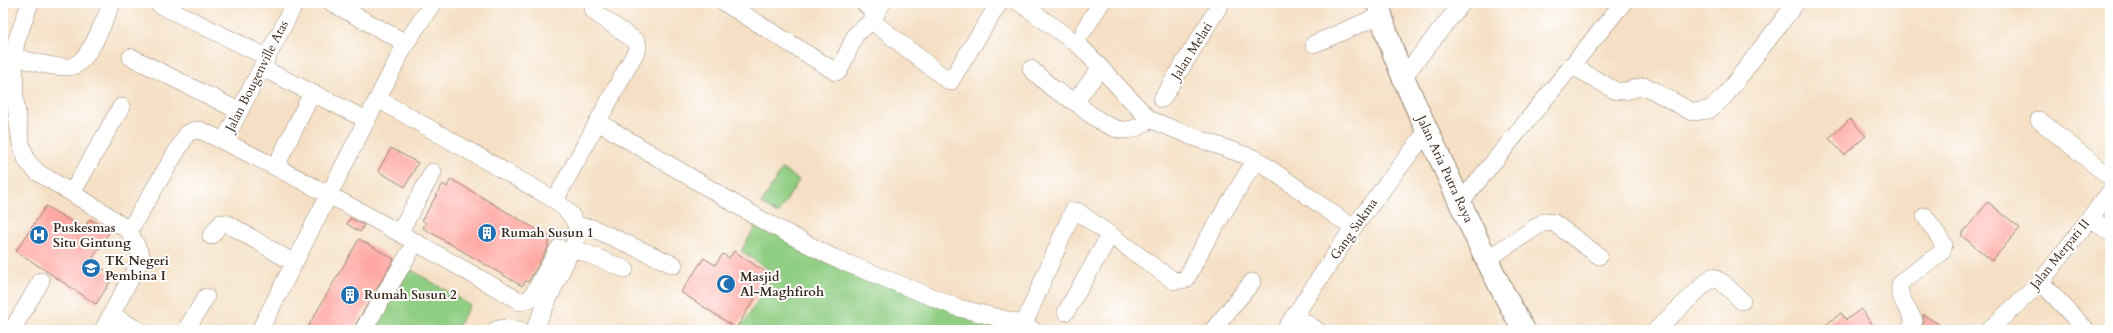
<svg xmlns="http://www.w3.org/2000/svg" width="2113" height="333" viewBox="0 0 2113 333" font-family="Cardo,serif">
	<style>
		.green { fill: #90ce83; stroke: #667c50 }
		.building { fill: #ffa7a2 }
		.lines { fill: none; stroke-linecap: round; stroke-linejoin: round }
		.minor-casing { stroke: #988572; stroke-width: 18 }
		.major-casing { stroke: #988572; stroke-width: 24 }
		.minor { stroke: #fff; stroke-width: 17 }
		.major { stroke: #fff; stroke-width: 22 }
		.labels { text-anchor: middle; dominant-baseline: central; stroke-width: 4; stroke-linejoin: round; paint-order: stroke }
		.street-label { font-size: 13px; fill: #3b2a1e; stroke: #fff }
		.poi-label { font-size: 13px; font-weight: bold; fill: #3b2a1e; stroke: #fff; text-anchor: start }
	</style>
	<rect width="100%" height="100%" fill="#fff"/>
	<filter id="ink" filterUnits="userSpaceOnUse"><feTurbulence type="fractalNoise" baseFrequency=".025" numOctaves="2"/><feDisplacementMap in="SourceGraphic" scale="8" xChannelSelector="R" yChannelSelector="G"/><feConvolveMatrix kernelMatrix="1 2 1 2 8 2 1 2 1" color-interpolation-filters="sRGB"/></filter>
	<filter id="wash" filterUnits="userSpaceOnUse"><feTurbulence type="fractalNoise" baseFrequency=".012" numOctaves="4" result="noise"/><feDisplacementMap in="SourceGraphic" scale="16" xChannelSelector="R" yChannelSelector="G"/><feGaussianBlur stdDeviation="0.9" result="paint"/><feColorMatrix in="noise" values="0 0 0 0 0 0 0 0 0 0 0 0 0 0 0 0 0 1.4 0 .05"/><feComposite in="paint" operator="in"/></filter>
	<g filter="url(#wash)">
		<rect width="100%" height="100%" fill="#f5e0c5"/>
		<path class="green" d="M 782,169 L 799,180 L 778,214 L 761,204 Z
			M 757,224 L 1023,330 L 739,330 L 775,274 L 741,251 Z
			M 410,269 L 470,305 L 456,330 L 374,330 Z"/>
		<g id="blocks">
			<path class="building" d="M 1850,119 L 1866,136 L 1844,155 L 1829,138 Z
				M 391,148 L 418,163 L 405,187 L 378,171 Z
				M 451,179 L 551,238 L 547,245 L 549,246 L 528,282 L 526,281 L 522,286 L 423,228 L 426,223 L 422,220 L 443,184 L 447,187 Z
				M 1988,202 L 2020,228 L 1992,261 L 1961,235 Z
				M 46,206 L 83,229 L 90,219 L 110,231 L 91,261 L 114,276 L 96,304 L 16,251 Z
				M 350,218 L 364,225 L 360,232 L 347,224 Z
				M 359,239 L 394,259 L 353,329 L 306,330 Z
				M 734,251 L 770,275 L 736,328 L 681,292 L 704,258 L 715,265 L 723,254 L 729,258 Z
				M 1861,309 L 1876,330 L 1819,330 L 1841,313 L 1846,320 Z
				M 1923,314 L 1947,330 L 1921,330 L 1924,321 Z"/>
		</g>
	</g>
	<g filter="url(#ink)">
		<use href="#blocks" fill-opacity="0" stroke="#988572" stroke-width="1"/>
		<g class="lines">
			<defs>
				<path id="minor" d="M 30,3 L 16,42 L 14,57 L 15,99 L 21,144 L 27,161 L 37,172 L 103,212 L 129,231 L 142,257 L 103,330
					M 332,3 L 406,43
					M 725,3 L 836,72 L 839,71 L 856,34 L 872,21 L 882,3
					M 864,3 L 876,14
					M 1020,3 L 1080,46 L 1149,119 L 1188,135 L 1256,159 L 1353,228
					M 160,5 L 267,57
					M 872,21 L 950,82 L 999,3
					M 1084,30 L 1101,3
					M 1314,44 L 1381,15
					M 14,57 C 31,61 51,68 69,67 C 89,65 104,20 112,3
					M 131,57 L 239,111
					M 1571,65 L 1616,91 L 1625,91 L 1645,86 L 1692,112 L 1709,110 L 1724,97 L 1796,3
					M 262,68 L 367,120
					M 1031,69 L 1052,88 L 1078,104
					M 1100,69 L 1080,95 L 1078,103 C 1083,110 1090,114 1097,119 C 1115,131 1132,136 1149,119
					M 1403,77 L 1462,3
					M 378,99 L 555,200 C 567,210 577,218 578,235 L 534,330
					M 1162,99 L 1221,3
					M 2039,120 L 2110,177
					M 598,122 L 762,220 L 834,258 L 959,308 L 1024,324 L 1033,330
					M 224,141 L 295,3
					M 276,166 L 312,93
					M 72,193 L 121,107
					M 555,200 L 638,48 L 637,42 L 597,14 L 593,10 L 594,3
					M 1460,203 L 1623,3
					M 2090,217 L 2110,233
					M 578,226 L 592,228 L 674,265
					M 129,231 L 187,134 L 192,131 L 200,130 C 311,182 416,242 521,302 L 531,298 L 559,248
					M 399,233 L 433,172
					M 211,236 L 221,223 L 228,224 L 294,263
					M 573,248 L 625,269
					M 1487,259 L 1544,222 L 1554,223 L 1599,256
					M 2041,282 L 2086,330
					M 1066,312 L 1110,235
					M 112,315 L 138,330
					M 1294,316 L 1317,330
					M 1024,324 L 1073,211 L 1077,211 L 1174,281 L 1186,279 L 1205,243 L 1256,159
					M 12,330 L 41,281
					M 186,330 L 206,297
					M 260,330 L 406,43 L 433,3
					M 363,330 L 416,242
					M 496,330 L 503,328 L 519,330
					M 1213,330 L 1252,282
					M 1285,330 L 1353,228 L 1427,131
					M 1656,330 L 1712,277 L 1722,282 L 1742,301
					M 1910,330 L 1914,321 C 1909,309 1894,293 1902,281 L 1941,253 L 1944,245 L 1925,216
					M 1989,330 L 2041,282 L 2110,192"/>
				<path id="major" d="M 1378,3 C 1391,57 1417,108 1440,158 C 1466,216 1492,275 1524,330"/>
			</defs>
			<use href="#minor" class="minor-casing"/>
			<use href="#major" class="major-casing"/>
			<use href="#minor" class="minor"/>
			<use href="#major" class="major"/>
		</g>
	</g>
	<defs>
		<symbol id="building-disc" viewBox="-11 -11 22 22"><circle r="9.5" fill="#1f6fb2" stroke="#fff"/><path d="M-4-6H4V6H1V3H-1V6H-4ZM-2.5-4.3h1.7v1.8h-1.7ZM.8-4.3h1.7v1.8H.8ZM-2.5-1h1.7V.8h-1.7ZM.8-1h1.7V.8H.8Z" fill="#fff"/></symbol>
		<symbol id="hospital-disc" viewBox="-11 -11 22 22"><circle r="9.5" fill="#1f6fb2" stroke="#fff"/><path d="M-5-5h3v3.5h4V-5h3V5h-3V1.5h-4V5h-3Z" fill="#fff"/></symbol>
		<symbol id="school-disc" viewBox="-11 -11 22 22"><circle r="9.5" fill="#1f6fb2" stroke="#fff"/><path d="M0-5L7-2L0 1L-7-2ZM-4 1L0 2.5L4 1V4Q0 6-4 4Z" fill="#fff"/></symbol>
		<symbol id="mosque-disc" viewBox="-11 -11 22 22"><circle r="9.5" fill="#1f6fb2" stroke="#fff"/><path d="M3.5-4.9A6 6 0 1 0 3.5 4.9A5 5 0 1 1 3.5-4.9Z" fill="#fff"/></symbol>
	</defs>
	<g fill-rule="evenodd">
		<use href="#building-disc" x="476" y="222" width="22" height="22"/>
		<use href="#hospital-disc" x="28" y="224" width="22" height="22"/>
		<use href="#school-disc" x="80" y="257" width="22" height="22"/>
		<use href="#mosque-disc" x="715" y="273" width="22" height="22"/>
		<use href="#building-disc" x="339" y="284" width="22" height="22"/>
	</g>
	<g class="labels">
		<g class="street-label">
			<text transform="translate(1192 51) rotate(-58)">Jalan Melati</text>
			<text transform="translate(257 76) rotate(-63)">Jalan Bougenville Atas</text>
			<text transform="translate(1445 169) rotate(65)">Jalan Aria Putra Raya</text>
			<text transform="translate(1354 229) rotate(-55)">Gang Sukma</text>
			<text transform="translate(2060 254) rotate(-51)">Jalan Merpati II</text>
		</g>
		<g class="poi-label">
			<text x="53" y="228">Puskesmas<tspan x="53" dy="15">Situ Gintung</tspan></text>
			<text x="501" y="233">Rumah Susun 1</text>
			<text x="105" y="261">TK Negeri<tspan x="105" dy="15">Pembina I</tspan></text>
			<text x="740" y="277">Masjid<tspan x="740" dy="15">Al-Maghfiroh</tspan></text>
			<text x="364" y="295">Rumah Susun 2</text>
		</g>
	</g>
	<rect width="2113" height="333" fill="none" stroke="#fff" stroke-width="16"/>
</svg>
